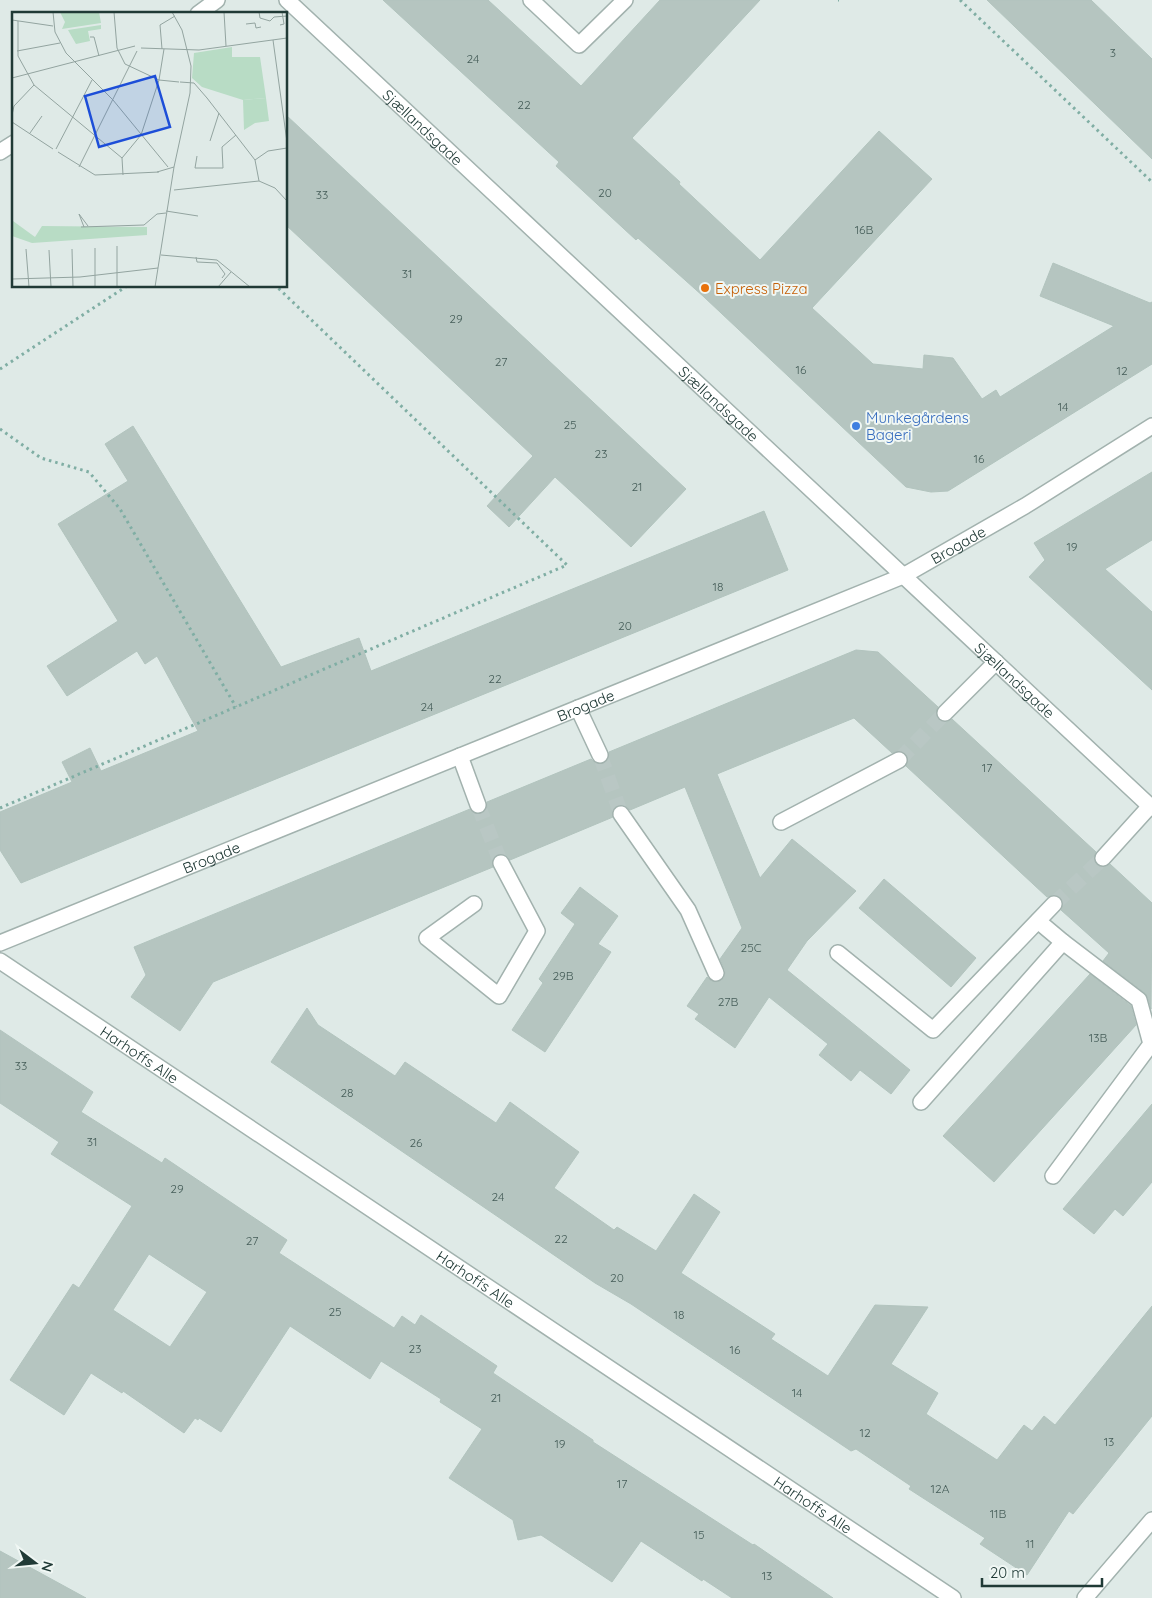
<svg xmlns="http://www.w3.org/2000/svg" width="1152" height="1598" viewBox="0 0 1152 1598" font-family="Quicksand,sans-serif">
	<style>
		.building { fill: #b5c5c0; stroke: #b2c4be; fill-rule: evenodd }
		.lines { fill: none; stroke-linecap: round; stroke-linejoin: round }
		.minor-tunnel { stroke: #b9c7c4; stroke-width: 15; stroke-dasharray: 15 8; stroke-linecap: butt }
		.minor-casing { stroke: #a2b2ae; stroke-width: 18 }
		.path { stroke: #80aea4; stroke-width: 3; stroke-dasharray: 2.5 4; stroke-linecap: butt }
		.minor { stroke: #fff; stroke-width: 15 }
		.food-dot { fill: #e8710a; stroke: #f0f7f4; stroke-width: 2 }
		.shop-dot { fill: #3f7fe0; stroke: #f0f7f4; stroke-width: 2 }
		.labels { text-anchor: middle; dominant-baseline: central; stroke-width: 4; stroke-linejoin: round; paint-order: stroke }
		.number-label { font-size: 12px; fill: #455d58 }
		.street-label { font-size: 15px; fill: #203a36; stroke: #f0f7f4 }
		.food-label { font-size: 15px; fill: #c56008; stroke: #f0f7f4; text-anchor: start }
		.shop-label { font-size: 15px; fill: #366cbe; stroke: #f0f7f4; text-anchor: start }
		.inset-road { fill: none; stroke: #93a4a0; stroke-width: 1 }
		.view { fill: #1d4ed8; fill-opacity: 0.15; stroke: #1d4ed8; stroke-width: 2.5 }
		.inset-edge { fill: none; stroke: #203a36; stroke-width: 2.5 }
	</style>
	<rect width="100%" height="100%" fill="#dfeae7"/>
	<path class="building" d="M 383,0 L 488,0 L 581,86 L 660,0 L 760,0 L 632,138 L 680,182 L 679,184 L 760,260 L 879,131 L 932,179 L 812,308 L 873,364 L 923,369 L 924,355 L 953,358 L 982,399 L 996,390 L 1000,397 L 1114,326 L 1040,296 L 1053,263 L 1150,303 L 1152,302 L 1152,364 L 948,491 L 931,492 L 906,487 L 704,297 L 638,238 L 636,240 L 556,166 L 559,162 Z
		M 987,0 L 1091,0 L 1152,59 L 1152,159 Z
		M 286,115 L 686,489 L 631,547 L 555,477 L 509,527 L 487,506 L 533,456 L 286,225 Z
		M 133,426 L 281,667 L 359,638 L 371,671 L 764,511 L 788,570 L 21,883 L 0,850 L 0,812 L 72,782 L 62,762 L 90,748 L 101,771 L 198,731 L 157,656 L 145,664 L 137,651 L 67,696 L 47,666 L 118,621 L 58,524 L 128,481 L 105,444 Z
		M 1152,472 L 1152,540 L 1105,569 L 1152,612 L 1152,690 L 1029,577 L 1045,560 L 1034,543 Z
		M 856,650 L 878,652 L 938,707 L 936,715 L 939,720 L 947,722 L 952,719 L 1096,852 L 1094,857 L 1096,865 L 1102,867 L 1110,864 L 1152,903 L 1151,1009 L 1148,998 L 1145,993 L 1103,961 L 1109,953 L 1061,910 L 1063,902 L 1061,898 L 1056,895 L 1047,897 L 906,766 L 908,760 L 904,752 L 899,751 L 892,753 L 854,718 L 717,774 L 760,878 L 792,839 L 856,891 L 807,941 L 787,970 L 910,1070 L 891,1094 L 860,1070 L 851,1081 L 819,1055 L 828,1044 L 769,997 L 735,1048 L 695,1019 L 699,1014 L 687,1006 L 707,977 L 711,981 L 716,982 L 724,978 L 725,970 L 720,959 L 742,928 L 685,787 L 630,810 L 625,805 L 616,806 L 612,810 L 613,817 L 510,860 L 506,855 L 497,855 L 493,858 L 493,867 L 213,982 L 180,1031 L 131,997 L 146,975 L 134,947 L 470,809 L 476,814 L 482,814 L 487,807 L 487,802 L 591,759 L 595,763 L 604,764 L 608,760 L 609,752 Z
		M 884,879 L 976,958 L 951,987 L 859,908 Z
		M 580,887 L 618,916 L 598,944 L 611,952 L 545,1052 L 512,1030 L 543,983 L 539,979 L 575,924 L 561,913 Z
		M 1090,974 L 1131,1006 L 1136,1025 L 994,1182 L 943,1136 Z
		M 307,1008 L 318,1025 L 395,1076 L 405,1062 L 496,1123 L 510,1102 L 579,1152 L 554,1188 L 614,1230 L 617,1227 L 656,1251 L 694,1194 L 720,1212 L 681,1273 L 775,1334 L 771,1339 L 828,1376 L 875,1305 L 928,1307 L 891,1364 L 938,1393 L 926,1414 L 997,1460 L 1024,1425 L 1032,1431 L 1044,1416 L 1055,1425 L 1152,1306 L 1152,1416 L 1073,1514 L 1069,1511 L 1027,1575 L 980,1544 L 985,1538 L 909,1489 L 911,1486 L 856,1449 L 851,1451 L 631,1304 L 595,1283 L 271,1062 Z
		M 0,1030 L 93,1092 L 81,1112 L 162,1163 L 165,1158 L 287,1240 L 279,1253 L 394,1328 L 402,1316 L 415,1325 L 421,1315 L 497,1366 L 493,1373 L 593,1440 L 593,1442 L 753,1545 L 754,1544 L 833,1598 L 732,1598 L 703,1579 L 702,1581 L 641,1541 L 612,1582 L 541,1535 L 518,1540 L 513,1520 L 449,1478 L 482,1429 L 440,1402 L 441,1399 L 381,1361 L 370,1379 L 290,1326 L 221,1432 L 199,1418 L 198,1420 L 195,1418 L 184,1433 L 123,1391 L 122,1393 L 91,1373 L 64,1415 L 10,1380 L 73,1284 L 79,1288 L 132,1206 L 51,1154 L 59,1142 L 0,1103 ZM 149,1254 L 207,1292 L 170,1347 L 113,1310 Z
		M 1152,1104 L 1152,1182 L 1123,1216 L 1115,1209 L 1094,1234 L 1063,1209 Z
		M 0,1551 L 86,1598 L 0,1598 Z"/>
	<g class="lines">
		<path class="minor-tunnel" d="M 600,755 L 621,814
			M 899,760 L 945,713
			M 478,805 L 501,863
			M 1054,904 L 1103,858"/>
		<defs>
			<g id="minor">
				<path id="s1" d="M 287,0 L 1152,808"/>
				<path d="M 531,0 L 579,45 L 625,0"/>
				<path d="M 198,14 L 217,0"/>
				<path d="M 0,152 L 14,143"/>
				<path d="M 578,708 L 600,755"/>
				<path d="M 945,713 L 996,662"/>
				<path d="M 460,756 L 478,805"/>
				<path d="M 621,814 L 688,910 L 716,973"/>
				<path d="M 781,822 L 899,760"/>
				<path d="M 1103,858 L 1150,806"/>
				<path d="M 474,904 L 427,938 L 499,996 L 537,931 L 501,863"/>
				<path d="M 1038,921 L 1063,942"/>
				<path id="s2" d="M 0,943 L 903,576 L 1025,506 L 1152,426"/>
				<path d="M 838,953 L 933,1030 L 1054,904"/>
				<path id="s3" d="M 0,961 L 953,1598"/>
				<path d="M 921,1102 L 1063,942 L 1139,1000 L 1151,1044 L 1053,1176"/>
				<path d="M 1085,1598 L 1152,1520"/>
			</g>
		</defs>
		<use href="#minor" class="minor-casing"/>
		<path class="path" d="M 838,0 L 839,0
			M 960,0 L 1152,182
			M 0,369 L 127,286
			M 0,429 L 41,458 L 89,472 L 120,509 L 236,707
			M 0,808 L 567,565 L 276,286"/>
		<use href="#minor" class="minor"/>
	</g>
	<circle class="food-dot" cx="705" cy="288" r="5"/>
	<circle class="shop-dot" cx="856" cy="426" r="5"/>
	<g class="labels">
		<g class="number-label">
			<text x="1113" y="52">3</text>
			<text x="473" y="58">24</text>
			<text x="524" y="104">22</text>
			<text x="605" y="192">20</text>
			<text x="322" y="194">33</text>
			<text x="864" y="229">16B</text>
			<text x="407" y="273">31</text>
			<text x="456" y="318">29</text>
			<text x="501" y="361">27</text>
			<text x="801" y="369">16</text>
			<text x="1122" y="370">12</text>
			<text x="1063" y="406">14</text>
			<text x="570" y="424">25</text>
			<text x="601" y="453">23</text>
			<text x="979" y="458">16</text>
			<text x="637" y="486">21</text>
			<text x="1072" y="546">19</text>
			<text x="718" y="586">18</text>
			<text x="625" y="625">20</text>
			<text x="495" y="678">22</text>
			<text x="427" y="706">24</text>
			<text x="987" y="767">17</text>
			<text x="751" y="947">25C</text>
			<text x="563" y="975">29B</text>
			<text x="728" y="1001">27B</text>
			<text x="1098" y="1037">13B</text>
			<text x="21" y="1065">33</text>
			<text x="347" y="1092">28</text>
			<text x="92" y="1141">31</text>
			<text x="416" y="1142">26</text>
			<text x="177" y="1188">29</text>
			<text x="498" y="1196">24</text>
			<text x="561" y="1238">22</text>
			<text x="252" y="1240">27</text>
			<text x="617" y="1277">20</text>
			<text x="335" y="1311">25</text>
			<text x="679" y="1314">18</text>
			<text x="415" y="1348">23</text>
			<text x="735" y="1349">16</text>
			<text x="797" y="1392">14</text>
			<text x="496" y="1397">21</text>
			<text x="865" y="1432">12</text>
			<text x="1109" y="1441">13</text>
			<text x="560" y="1443">19</text>
			<text x="622" y="1483">17</text>
			<text x="940" y="1488">12A</text>
			<text x="998" y="1513">11B</text>
			<text x="699" y="1534">15</text>
			<text x="1030" y="1543">11</text>
			<text x="767" y="1575">13</text>
		</g>
		<g class="street-label">
			<text stroke="none"><textPath href="#s1" startOffset="186">Sjællandsgade</textPath></text>
			<text stroke="none"><textPath href="#s1" startOffset="591">Sjællandsgade</textPath></text>
			<text stroke="none"><textPath href="#s2" startOffset="1038">Brogade</textPath></text>
			<text stroke="none"><textPath href="#s1" startOffset="996">Sjællandsgade</textPath></text>
			<text stroke="none"><textPath href="#s2" startOffset="632">Brogade</textPath></text>
			<text stroke="none"><textPath href="#s2" startOffset="228">Brogade</textPath></text>
			<text stroke="none"><textPath href="#s3" startOffset="168">Harhoffs Alle</textPath></text>
			<text stroke="none"><textPath href="#s3" startOffset="572">Harhoffs Alle</textPath></text>
			<text stroke="none"><textPath href="#s3" startOffset="978">Harhoffs Alle</textPath></text>
		</g>
		<g class="food-label">
			<text x="715" y="288">Express Pizza</text>
		</g>
		<g class="shop-label">
			<text x="866" y="417">Munkegårdens<tspan x="866" dy="17">Bageri</tspan></text>
		</g>
	</g>
	<g transform="translate(12 12)">
		<rect width="275" height="275" fill="#dfeae7"/>
		<path d="M 220,35 L 220,45 L 248,45 L 254,86 L 231,88 L 190,75 L 180,66 L 182,41 Z" fill="#b8dcc5"/>
		<path d="M 48,0 L 87,0 L 89,11 L 50,17 L 53,10 ZM 89,13 L 89,17 L 76,19 L 78,29 L 64,32 L 56,18 Z" fill="#b8dcc5"/>
		<path d="M 254,86 L 257,109 L 243,111 L 232,118 L 231,88 ZM 1,209 L 23,225 L 30,214 L 135,215 L 135,223 L 20,231 L 0,224 Z" fill="#b8dcc5"/>
		<path class="inset-road" d="M 41,0 L 43,20 L 54,41 L 101,88 L 156,155M 102,0 L 105,36 L 113,52 L 147,68 L 167,70M 160,0 L 170,18 L 179,54 L 178,81 L 162,155M 212,0 L 214,34M 247,0 L 248,6 L 258,9 L 262,5 L 275,4M 0,8 L 41,14M 6,9 L 6,44 L 22,73 L 110,146M 234,12 L 243,11 L 244,16 L 249,15M 268,13 L 272,12 L 270,0M 78,25 L 82,25 L 87,44M 261,28 L 275,130M 129,36 L 187,38 L 275,26M 150,37 L 148,13 L 163,4M 5,39 L 48,31M 0,66 L 123,34M 168,70 L 182,71 L 195,86 L 243,148 L 247,169M 0,103 L 2,94 L 22,73M 0,110 L 41,137M 18,121 L 30,104M 198,129 L 207,101M 44,137 L 80,68M 46,140 L 83,163 L 147,160M 185,144 L 183,156 L 211,156 L 210,135 L 224,123M 243,148 L 256,139 L 275,136M 67,155 L 125,39M 111,163 L 110,146 L 129,123 L 147,68 L 152,37M 247,169 L 263,176 L 275,189M 162,178 L 247,169M 154,199 L 186,204M 69,215 L 132,213 L 145,202 L 154,201M 72,215 L 67,202 L 76,214M 14,237 L 17,275M 60,237 L 61,275M 37,238 L 39,275M 149,243 L 205,248 L 238,275M 184,245 L 185,250 L 205,251 L 213,262 L 210,266M 0,267 L 68,265 L 146,256M 83,275 L 83,236M 105,275 L 105,234M 143,275 L 162,155 L 145,160M 206,275 L 219,260"/>
		<path class="view" d="M 143,64 L 158,115 L 87,135 L 73,84 Z"/>
		<rect width="275" height="275" class="inset-edge"/>
	</g>
	<g transform="translate(35 1563) rotate(106)" stroke="#f0f7f4" stroke-width="4" paint-order="stroke">
	<path d="M0-4L9 19L0 12L-9 19Z" fill="#203a36"/>
	<text y="-8" font-size="14" font-weight="bold" text-anchor="middle" fill="#203a36">N</text>
	</g>
	<path d="M982 1578v8h120v-8" fill="none" stroke="#203a36" stroke-width="2.5"/>
	<text x="990" y="1578" font-size="15" fill="#203a36" stroke="#f0f7f4" stroke-width="4" paint-order="stroke">20 m</text>
</svg>
